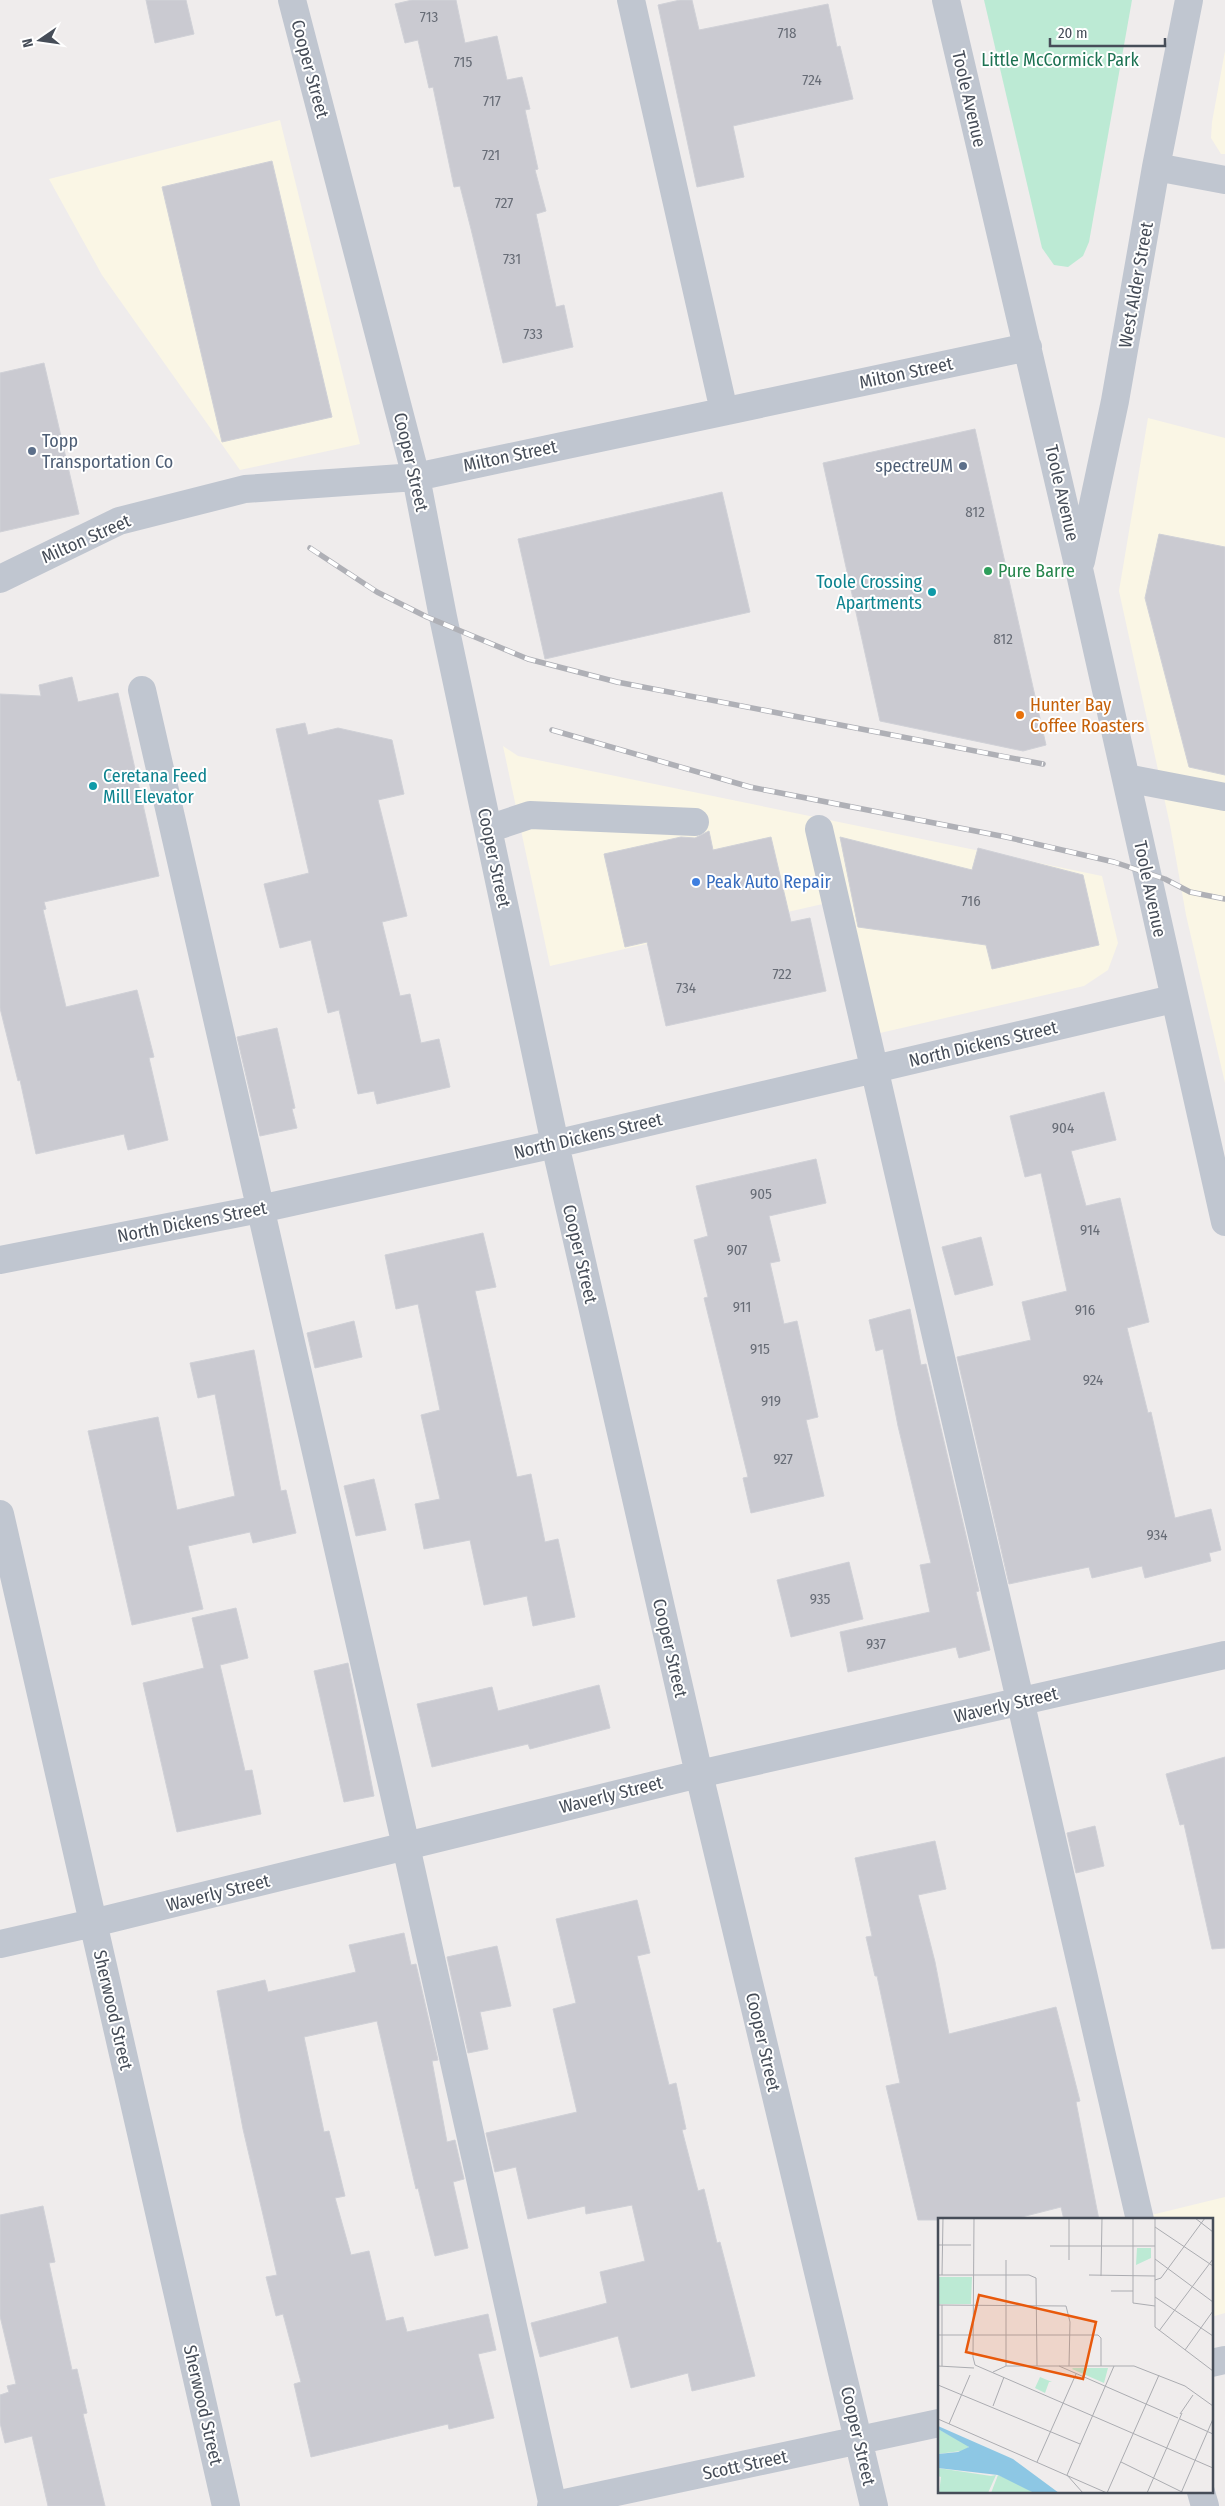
<svg xmlns="http://www.w3.org/2000/svg" width="1225" height="2506" viewBox="0 0 1225 2506" font-family="'Fira Sans Condensed',sans-serif">
	<style>
		.commercial { fill: #faf6e5 }
		.green { fill: #bcead4 }
		.building { fill: #cacad1; stroke: #d0d1d7 }
		.lines { fill: none; stroke-linecap: round; stroke-linejoin: round }
		.minor { stroke: #c0c6d0; stroke-width: 28 }
		.rail-casing { stroke: #afb0b6; stroke-width: 5.5 }
		.rail { stroke: #fff; stroke-width: 4; stroke-dasharray: 11; stroke-linecap: butt }
		.service-dot { fill: #5c6f8a; stroke: #fff; stroke-width: 2 }
		.leisure-dot { fill: #2e9e5b; stroke: #fff; stroke-width: 2 }
		.culture-dot { fill: #0f9aa8; stroke: #fff; stroke-width: 2 }
		.food-dot { fill: #e8710a; stroke: #fff; stroke-width: 2 }
		.shop-dot { fill: #3f7fe0; stroke: #fff; stroke-width: 2 }
		.labels { text-anchor: middle; dominant-baseline: central; stroke-width: 4; stroke-linejoin: round; paint-order: stroke }
		.number-label { font-size: 15px; fill: #676c76 }
		.park-label { font-size: 18px; fill: #1d7253; stroke: #fff }
		.street-label { font-size: 18px; fill: #464d58; stroke: #fff }
		.service-label { font-size: 18px; fill: #4e5e75; stroke: #fff; text-anchor: start }
		.leisure-label { font-size: 18px; fill: #27864d; stroke: #fff; text-anchor: start }
		.culture-label { font-size: 18px; fill: #0d838f; stroke: #fff; text-anchor: end }
		.food-label { font-size: 18px; fill: #c56008; stroke: #fff; text-anchor: start }
		.shop-label { font-size: 18px; fill: #366cbe; stroke: #fff; text-anchor: start }
		.inset-road { fill: none; stroke: #abacb1; stroke-width: 1 }
		.view { fill: #e8590c; fill-opacity: 0.15; stroke: #e8590c; stroke-width: 2.5 }
		.inset-edge { fill: none; stroke: #464d58; stroke-width: 2.5 }
	</style>
	<rect width="100%" height="100%" fill="#efecec"/>
	<path class="commercial" d="M 1225,51 L 1225,154 L 1221,154 L 1211,138 L 1212,122 Z
		M 280,120 L 360,444 L 240,470 L 102,275 L 49,179 Z
		M 1148,418 L 1225,438 L 1225,1083 L 1186,915 L 1170,825 L 1119,591 Z
		M 503,746 L 518,756 L 1102,876 L 1118,943 L 1108,970 L 1084,986 L 867,1036 L 836,901 L 550,966 Z
		M 1225,2197 L 1225,2313 L 1211,2317 L 1211,2220 L 1140,2220 L 1139,2218 Z"/>
	<path class="green" d="M 984,0 L 1132,0 L 1089,242 L 1083,256 L 1068,267 L 1054,265 L 1042,248 Z"/>
	<path class="building" d="M 146,0 L 186,0 L 194,34 L 155,43 Z
		M 412,0 L 456,0 L 465,43 L 497,36 L 507,80 L 522,77 L 530,109 L 525,110 L 538,169 L 535,170 L 546,211 L 536,214 L 556,307 L 564,305 L 573,347 L 503,363 L 471,229 L 460,186 L 454,187 L 433,87 L 429,88 L 418,40 L 405,43 L 395,4 Z
		M 680,0 L 692,0 L 699,30 L 828,4 L 837,47 L 840,46 L 853,99 L 733,126 L 744,177 L 697,187 L 658,5 Z
		M 272,161 L 332,417 L 222,442 L 162,187 Z
		M 44,363 L 79,514 L 0,532 L 0,373 Z
		M 975,429 L 1046,745 L 1023,751 L 880,721 L 823,463 Z
		M 722,492 L 750,612 L 545,659 L 518,539 Z
		M 1159,534 L 1225,547 L 1225,775 L 1189,767 L 1145,598 Z
		M 72,677 L 78,702 L 118,693 L 159,876 L 44,902 L 46,909 L 43,910 L 66,1007 L 137,990 L 154,1057 L 149,1058 L 168,1140 L 128,1150 L 124,1134 L 36,1154 L 20,1080 L 18,1081 L 0,1008 L 0,694 L 41,696 L 39,685 Z
		M 305,723 L 308,735 L 338,728 L 392,740 L 404,794 L 378,800 L 407,916 L 382,922 L 400,996 L 410,994 L 421,1043 L 439,1039 L 450,1087 L 377,1104 L 374,1091 L 358,1094 L 339,1010 L 328,1013 L 311,940 L 280,948 L 264,884 L 309,873 L 276,729 Z
		M 709,831 L 713,850 L 771,837 L 791,922 L 810,918 L 826,991 L 666,1026 L 647,942 L 625,947 L 604,854 L 681,837 L 695,838 Z
		M 840,837 L 972,870 L 978,848 L 1083,875 L 1099,945 L 992,969 L 986,945 L 858,927 Z
		M 277,1028 L 295,1108 L 292,1109 L 297,1128 L 260,1136 L 237,1037 Z
		M 1104,1092 L 1116,1140 L 1071,1151 L 1086,1206 L 1120,1198 L 1149,1322 L 1127,1328 L 1148,1413 L 1151,1412 L 1175,1518 L 1211,1509 L 1221,1550 L 1209,1553 L 1211,1561 L 1145,1578 L 1142,1566 L 1092,1578 L 1089,1567 L 1009,1584 L 957,1357 L 1031,1340 L 1022,1302 L 1067,1291 L 1041,1173 L 1025,1177 L 1010,1116 Z
		M 816,1159 L 826,1203 L 769,1216 L 780,1261 L 770,1263 L 784,1324 L 797,1321 L 818,1417 L 806,1420 L 824,1496 L 751,1513 L 743,1478 L 748,1477 L 704,1298 L 708,1297 L 694,1240 L 708,1236 L 696,1186 Z
		M 483,1233 L 496,1287 L 475,1291 L 517,1477 L 531,1474 L 545,1542 L 558,1539 L 575,1617 L 533,1626 L 527,1596 L 484,1605 L 470,1540 L 424,1549 L 415,1504 L 440,1499 L 421,1415 L 440,1410 L 418,1304 L 396,1309 L 385,1255 Z
		M 981,1237 L 993,1285 L 955,1295 L 942,1247 Z
		M 910,1309 L 921,1365 L 926,1364 L 979,1591 L 976,1592 L 990,1650 L 959,1658 L 956,1647 L 848,1672 L 840,1632 L 930,1612 L 920,1565 L 931,1563 L 898,1426 L 883,1349 L 876,1351 L 869,1320 Z
		M 354,1321 L 362,1357 L 315,1368 L 307,1333 Z
		M 254,1350 L 281,1491 L 286,1490 L 296,1533 L 253,1543 L 250,1532 L 188,1546 L 203,1609 L 132,1625 L 88,1431 L 158,1417 L 177,1510 L 235,1496 L 215,1394 L 198,1398 L 190,1363 Z
		M 374,1479 L 386,1530 L 356,1536 L 344,1486 Z
		M 849,1562 L 863,1619 L 791,1637 L 777,1580 Z
		M 236,1608 L 248,1658 L 220,1665 L 245,1771 L 252,1770 L 261,1814 L 177,1832 L 143,1683 L 204,1668 L 192,1618 Z
		M 348,1663 L 374,1796 L 344,1802 L 314,1671 Z
		M 599,1685 L 610,1728 L 530,1749 L 528,1744 L 432,1767 L 417,1704 L 492,1687 L 498,1711 Z
		M 1225,1757 L 1225,1948 L 1212,1949 L 1184,1824 L 1180,1825 L 1166,1774 Z
		M 1095,1826 L 1104,1866 L 1076,1873 L 1067,1833 Z
		M 935,1841 L 946,1889 L 918,1895 L 935,1962 L 949,2034 L 1056,2007 L 1080,2101 L 1076,2102 L 1099,2220 L 1064,2220 L 1061,2207 L 1010,2220 L 918,2220 L 886,2086 L 900,2083 L 877,1976 L 875,1976 L 866,1937 L 872,1936 L 855,1858 Z
		M 637,1900 L 650,1953 L 637,1956 L 669,2085 L 676,2083 L 686,2129 L 682,2130 L 698,2191 L 704,2189 L 717,2243 L 720,2242 L 755,2376 L 692,2391 L 688,2373 L 631,2388 L 618,2336 L 540,2357 L 531,2323 L 607,2303 L 600,2272 L 645,2261 L 632,2205 L 586,2214 L 585,2206 L 528,2219 L 516,2167 L 495,2172 L 486,2133 L 577,2112 L 553,2009 L 576,2003 L 556,1919 Z
		M 404,1933 L 411,1965 L 416,1964 L 438,2060 L 432,2061 L 447,2142 L 455,2140 L 464,2179 L 453,2182 L 468,2248 L 435,2256 L 418,2188 L 416,2189 L 377,2021 L 304,2037 L 324,2132 L 329,2131 L 345,2196 L 335,2198 L 351,2255 L 369,2251 L 386,2321 L 403,2317 L 407,2332 L 488,2314 L 496,2350 L 478,2354 L 494,2418 L 449,2429 L 448,2424 L 311,2457 L 294,2384 L 301,2382 L 283,2314 L 276,2316 L 266,2277 L 277,2275 L 243,2129 L 217,1991 L 265,1980 L 268,1992 L 356,1972 L 349,1945 Z
		M 497,1946 L 511,2006 L 480,2012 L 488,2049 L 468,2053 L 447,1957 Z
		M 43,2206 L 55,2262 L 49,2263 L 72,2370 L 77,2369 L 87,2413 L 83,2414 L 105,2506 L 48,2506 L 32,2436 L 5,2443 L 0,2423 L 0,2395 L 9,2392 L 7,2386 L 16,2384 L 0,2316 L 0,2215 Z"/>
	<g class="lines">
		<path class="minor" d="M 292,0 L 416,477 L 443,617 L 555,1144 L 699,1774 L 874,2506
			M 631,0 L 724,411
			M 946,0 L 1079,569 L 1225,1222
			M 1156,167 L 1225,180
			M 1081,561 L 1115,401 L 1156,167 L 1189,0
			M 0,579 L 119,521 L 245,489 L 416,477 L 1028,347
			M 142,690 L 406,1846 L 553,2506
			M 1126,778 L 1225,797
			M 488,829 L 530,815 L 695,822
			M 819,829 L 1140,2220
			M 0,1260 L 260,1209 L 555,1144 L 1173,999
			M 0,1514 L 226,2506
			M 0,1944 L 93,1923 L 699,1774 L 1225,1655
			M 1211,2363 L 1225,2360
			M 1201,2492 L 1205,2506
			M 551,2506 L 939,2423"/>
		<defs>
			<path id="rail" d="M 310,548 L 377,592 L 427,617 L 528,659 L 617,682 L 1043,764
				M 552,730 L 750,787 L 1006,837 L 1114,862 L 1165,879 L 1190,892 L 1225,899"/>
		</defs>
		<use href="#rail" class="rail-casing"/>
		<use href="#rail" class="rail"/>
	</g>
	<g class="service-dot">
		<circle cx="32" cy="451" r="5"/>
		<circle cx="963" cy="466" r="5"/>
	</g>
	<circle class="leisure-dot" cx="988" cy="571" r="5"/>
	<g class="culture-dot">
		<circle cx="932" cy="592" r="5"/>
		<circle cx="93" cy="786" r="5"/>
	</g>
	<circle class="food-dot" cx="1020" cy="715" r="5"/>
	<circle class="shop-dot" cx="696" cy="882" r="5"/>
	<g class="labels">
		<g class="number-label">
			<text x="429" y="17">713</text>
			<text x="787" y="33">718</text>
			<text x="463" y="62">715</text>
			<text x="812" y="80">724</text>
			<text x="492" y="101">717</text>
			<text x="491" y="155">721</text>
			<text x="504" y="203">727</text>
			<text x="512" y="259">731</text>
			<text x="533" y="334">733</text>
			<text x="975" y="512">812</text>
			<text x="1003" y="639">812</text>
			<text x="971" y="901">716</text>
			<text x="782" y="974">722</text>
			<text x="686" y="988">734</text>
			<text x="1063" y="1128">904</text>
			<text x="761" y="1194">905</text>
			<text x="1090" y="1230">914</text>
			<text x="737" y="1250">907</text>
			<text x="742" y="1307">911</text>
			<text x="1085" y="1310">916</text>
			<text x="760" y="1349">915</text>
			<text x="1093" y="1380">924</text>
			<text x="771" y="1401">919</text>
			<text x="783" y="1459">927</text>
			<text x="1157" y="1535">934</text>
			<text x="820" y="1599">935</text>
			<text x="876" y="1644">937</text>
		</g>
		<g class="park-label">
			<text x="1060" y="60">Little McCormick Park</text>
		</g>
		<g class="street-label">
			<text transform="translate(310 69) rotate(75)">Cooper Street</text>
			<text transform="translate(969 99) rotate(77)">Toole Avenue</text>
			<text transform="translate(1136 285) rotate(-80)">West Alder Street</text>
			<text transform="translate(906 373) rotate(-12)">Milton Street</text>
			<text transform="translate(510 456) rotate(-12)">Milton Street</text>
			<text transform="translate(411 462) rotate(77)">Cooper Street</text>
			<text transform="translate(1062 493) rotate(77)">Toole Avenue</text>
			<text transform="translate(86 539) rotate(-24)">Milton Street</text>
			<text transform="translate(494 858) rotate(78)">Cooper Street</text>
			<text transform="translate(1150 889) rotate(78)">Toole Avenue</text>
			<text transform="translate(983 1044) rotate(-13)">North Dickens Street</text>
			<text transform="translate(588 1136) rotate(-13)">North Dickens Street</text>
			<text transform="translate(192 1222) rotate(-11)">North Dickens Street</text>
			<text transform="translate(580 1254) rotate(77)">Cooper Street</text>
			<text transform="translate(670 1648) rotate(77)">Cooper Street</text>
			<text transform="translate(1006 1705) rotate(-13)">Waverly Street</text>
			<text transform="translate(611 1795) rotate(-14)">Waverly Street</text>
			<text transform="translate(218 1893) rotate(-14)">Waverly Street</text>
			<text transform="translate(113 2010) rotate(77)">Sherwood Street</text>
			<text transform="translate(763 2042) rotate(77)">Cooper Street</text>
			<text transform="translate(203 2405) rotate(77)">Sherwood Street</text>
			<text transform="translate(858 2436) rotate(77)">Cooper Street</text>
			<text transform="translate(745 2465) rotate(-12)">Scott Street</text>
		</g>
		<g class="service-label">
			<text x="42" y="441">Topp<tspan x="42" dy="21">Transportation Co</tspan></text>
			<text x="953" y="466" text-anchor="end">spectreUM</text>
		</g>
		<g class="leisure-label">
			<text x="998" y="571">Pure Barre</text>
		</g>
		<g class="culture-label">
			<text x="922" y="582">Toole Crossing<tspan x="922" dy="21">Apartments</tspan></text>
			<text x="103" y="776" text-anchor="start">Ceretana Feed<tspan x="103" dy="21">Mill Elevator</tspan></text>
		</g>
		<g class="food-label">
			<text x="1030" y="705">Hunter Bay<tspan x="1030" dy="21">Coffee Roasters</tspan></text>
		</g>
		<g class="shop-label">
			<text x="706" y="882">Peak Auto Repair</text>
		</g>
	</g>
	<g transform="translate(938 2218)">
		<rect width="275" height="275" fill="#efecec"/>
		<path d="M 199,30 L 213,30 L 213,40 L 198,47 ZM 1,59 L 34,59 L 33,86 L 1,86 ZM 170,150 L 166,165 L 134,151 L 135,150 ZM 102,159 L 114,164 L 111,164 L 107,175 L 97,170 ZM 0,211 L 30,227 L 30,232 L 0,236 ZM 0,250 L 53,258 L 58,257 L 50,275 L 1,275 L 3,259 L 0,258 ZM 60,257 L 78,264 L 96,275 L 53,275 Z" fill="#bcead4"/>
		<path d="M 0,208 L 75,241 L 121,275 L 96,275 L 60,257 L 0,250 L 0,236 L 20,234 L 31,229 L 0,211 Z" fill="#8dc7e4"/>
		<path class="inset-road" d="M 195,0 L 195,85 L 217,88M 217,0 L 217,109 L 275,153M 257,0 L 275,14M 217,9 L 275,48M 0,27 L 33,27M 112,28 L 217,28M 217,41 L 275,84M 131,42 L 131,0M 0,57 L 91,57 L 98,60 L 99,148M 4,57 L 5,0M 151,57 L 217,58M 163,58 L 164,0M 217,62 L 223,60 L 267,0M 173,73 L 195,73M 217,79 L 275,118M 0,87 L 128,88 L 132,104 L 131,148M 221,113 L 275,41M 0,117 L 160,117 L 163,120 L 163,148M 247,132 L 275,93M 35,139 L 36,0M 35,139 L 37,147 L 275,250M 0,148 L 36,150M 4,148 L 4,87M 68,148 L 68,42M 121,148 L 240,200M 55,154 L 68,148 L 196,148 L 247,168 L 275,188M 0,167 L 142,226M 55,188 L 66,159M 242,196 L 255,177M 0,201 L 169,275M 242,201 L 275,216M 11,206 L 32,157M 99,244 L 138,156M 183,244 L 246,275M 145,275 L 129,257 L 176,148M 169,275 L 221,157M 209,275 L 244,195M 243,275 L 275,201"/>
		<path class="view" d="M 41,77 L 158,104 L 145,161 L 28,134 Z"/>
		<rect width="275" height="275" class="inset-edge"/>
	</g>
	<g transform="translate(40 40) rotate(257)" stroke="#ffffff" stroke-width="4" paint-order="stroke">
	<path d="M0-4L9 19L0 12L-9 19Z" fill="#464d58"/>
	<text y="-8" font-size="14" font-weight="bold" text-anchor="middle" fill="#464d58">N</text>
	</g>
	<path d="M1050 38v8h115v-8" fill="none" stroke="#464d58" stroke-width="2.5"/>
	<text x="1058" y="38" font-size="15" fill="#464d58" stroke="#ffffff" stroke-width="4" paint-order="stroke">20 m</text>
</svg>
